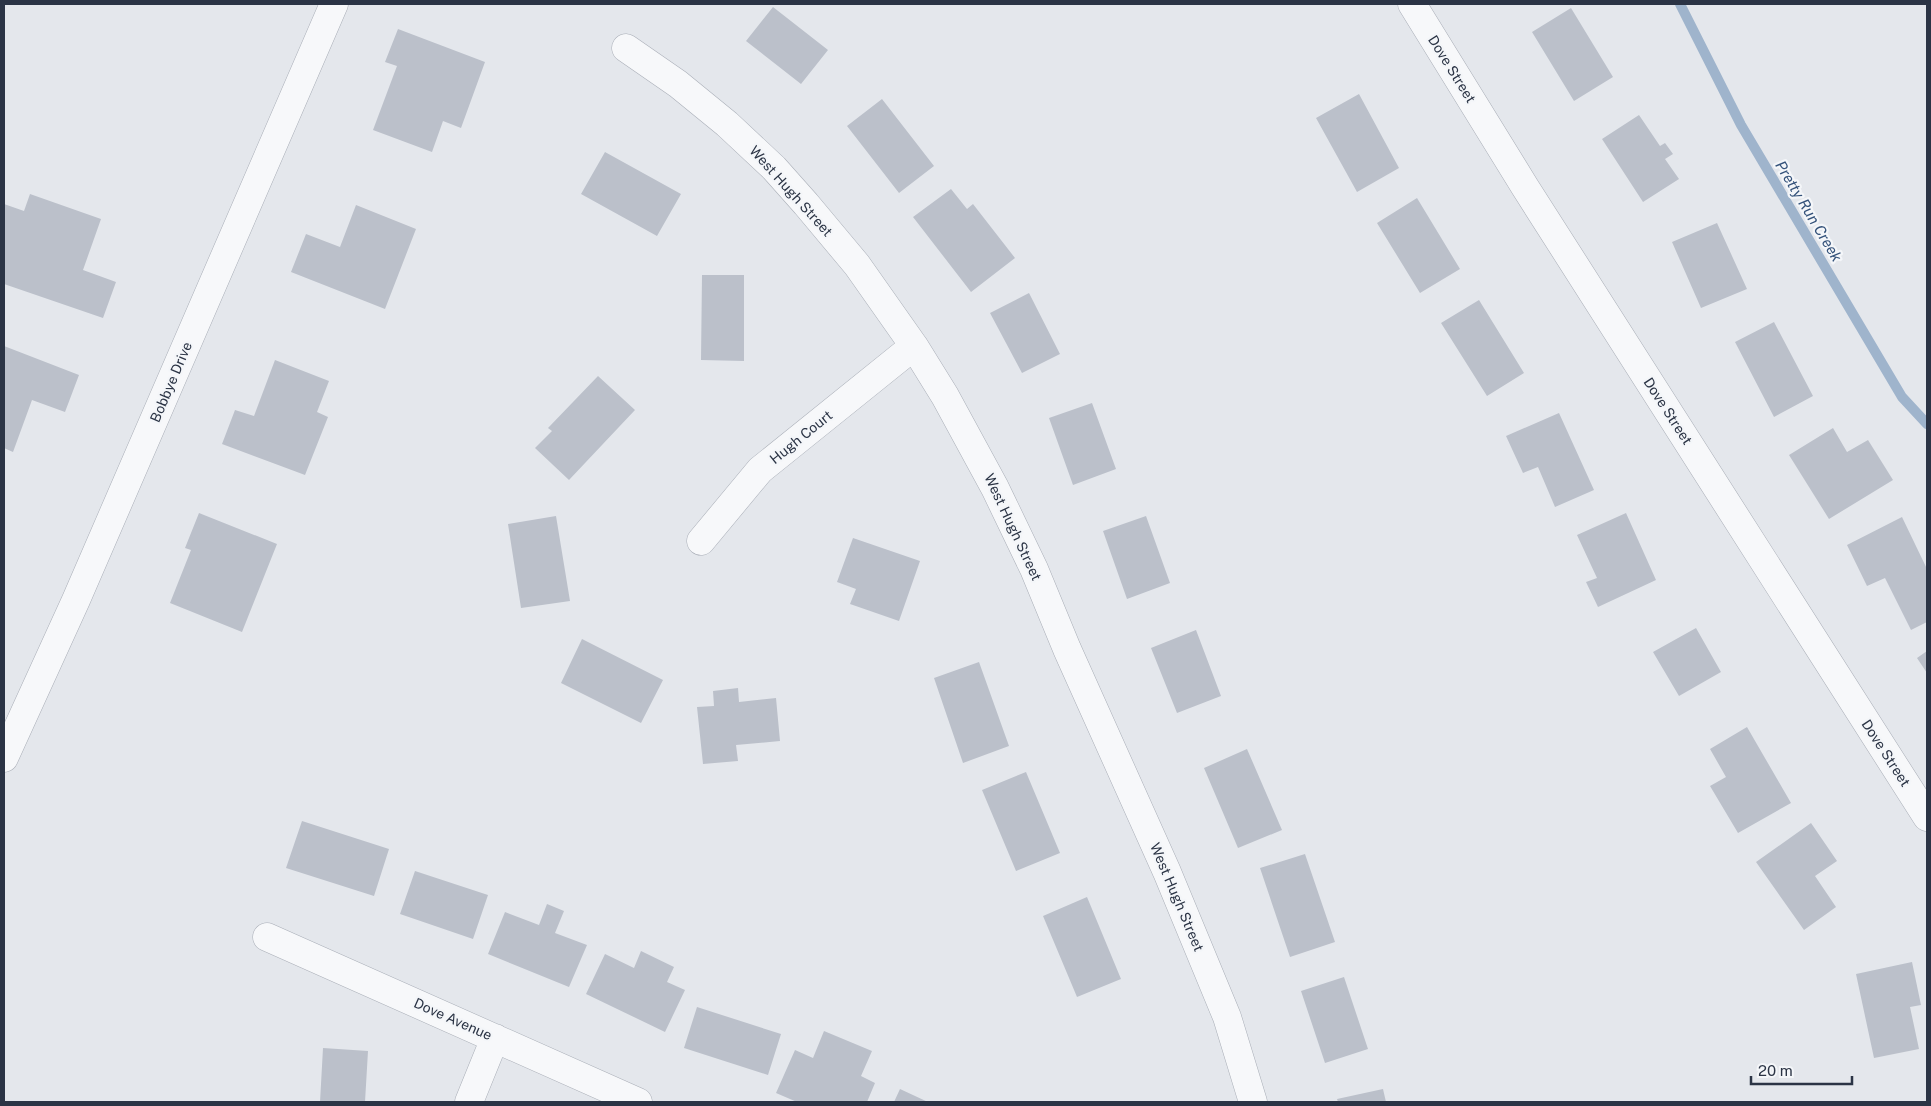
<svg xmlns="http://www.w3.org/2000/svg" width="1931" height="1106" viewBox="0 0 1931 1106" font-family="'Public Sans',sans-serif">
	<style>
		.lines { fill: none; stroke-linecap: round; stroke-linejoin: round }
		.stream { stroke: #9fb4cc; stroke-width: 10 }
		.building { fill: #bbc0ca }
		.street-casing { stroke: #a9aeb7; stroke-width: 29 }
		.street { stroke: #f7f8fa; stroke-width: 28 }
		.labels { text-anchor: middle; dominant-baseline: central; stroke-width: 4.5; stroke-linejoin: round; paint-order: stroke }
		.street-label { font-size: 14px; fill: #2b3445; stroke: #f4f6f9 }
		.water-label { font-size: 15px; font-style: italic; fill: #34527a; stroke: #f4f6f9 }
	</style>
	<rect width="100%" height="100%" fill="#e4e7ec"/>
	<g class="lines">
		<path class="stream" d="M 1680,4 L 1741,125 L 1902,397 L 1927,424"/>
	</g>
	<path class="building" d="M 773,7 L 828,50 L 801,84 L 746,41 Z
		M 1571,8 L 1613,77 L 1574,101 L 1532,32 Z
		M 398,29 L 485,62 L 461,128 L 443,121 L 432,152 L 373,130 L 397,66 L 385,62 Z
		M 1359,94 L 1399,168 L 1357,192 L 1316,118 Z
		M 882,99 L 934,166 L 899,193 L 847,126 Z
		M 1639,115 L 1660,146 L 1665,143 L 1673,154 L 1665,159 L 1679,179 L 1643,202 L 1602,139 Z
		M 605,152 L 681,194 L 657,236 L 581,194 Z
		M 951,189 L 967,209 L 973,204 L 1015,258 L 971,292 L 913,217 Z
		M 30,194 L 101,219 L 83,270 L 116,282 L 103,318 L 4,284 L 4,204 L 24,211 Z
		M 1417,198 L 1460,269 L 1420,293 L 1377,223 Z
		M 356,205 L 416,229 L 385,309 L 291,272 L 306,234 L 340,247 Z
		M 1717,223 L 1747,289 L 1701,308 L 1672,242 Z
		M 702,275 L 744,275 L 744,361 L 701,360 Z
		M 1029,293 L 1060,354 L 1022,373 L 990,313 Z
		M 1479,300 L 1524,373 L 1487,396 L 1441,323 Z
		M 1774,322 L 1813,396 L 1774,417 L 1735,342 Z
		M 4,346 L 79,375 L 65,412 L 32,400 L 13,452 L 4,448 Z
		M 275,360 L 329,381 L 317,412 L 328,417 L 305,475 L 222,444 L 235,410 L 254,416 Z
		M 598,376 L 635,410 L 569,480 L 535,448 L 552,431 L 548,428 Z
		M 1092,403 L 1116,469 L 1073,485 L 1049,418 Z
		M 1559,413 L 1594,490 L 1555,507 L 1538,467 L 1523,473 L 1506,436 Z
		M 1833,428 L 1847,452 L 1868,440 L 1893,480 L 1829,519 L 1789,455 Z
		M 199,513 L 277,544 L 242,632 L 170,603 L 191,550 L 185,548 Z
		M 1626,513 L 1656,580 L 1598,607 L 1586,582 L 1597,578 L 1577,535 Z
		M 556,516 L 570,601 L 521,608 L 508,524 Z
		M 1146,516 L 1170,583 L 1127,599 L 1103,531 Z
		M 1902,517 L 1927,569 L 1927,622 L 1911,630 L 1885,578 L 1867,586 L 1847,545 Z
		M 853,538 L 920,561 L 899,621 L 850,604 L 856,589 L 837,582 Z
		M 1696,628 L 1721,672 L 1679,696 L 1653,652 Z
		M 1196,630 L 1221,696 L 1177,713 L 1151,648 Z
		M 582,639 L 663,680 L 641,723 L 561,683 Z
		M 1927,651 L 1927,673 L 1917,658 Z
		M 979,662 L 1009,746 L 963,763 L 934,678 Z
		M 738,688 L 739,702 L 776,698 L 780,741 L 736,745 L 738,761 L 703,764 L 697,707 L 714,706 L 713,691 Z
		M 1747,727 L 1791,803 L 1738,833 L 1710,786 L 1726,777 L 1710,749 Z
		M 1247,749 L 1282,830 L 1238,848 L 1204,768 Z
		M 1026,772 L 1060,853 L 1016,871 L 982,790 Z
		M 302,821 L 389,849 L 374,896 L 286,868 Z
		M 1811,823 L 1837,861 L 1815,876 L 1836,907 L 1804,930 L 1756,862 Z
		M 1305,854 L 1335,942 L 1290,957 L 1260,868 Z
		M 415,871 L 488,895 L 473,939 L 400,914 Z
		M 1087,897 L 1121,979 L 1077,997 L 1043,916 Z
		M 547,904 L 564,911 L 555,933 L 587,945 L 569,987 L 488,954 L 505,912 L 539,925 Z
		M 641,951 L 674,967 L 667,982 L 685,990 L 665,1032 L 586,994 L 605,954 L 634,968 Z
		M 1912,962 L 1921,1005 L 1910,1007 L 1919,1049 L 1874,1058 L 1856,974 Z
		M 1344,977 L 1368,1049 L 1325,1063 L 1301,991 Z
		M 697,1007 L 781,1034 L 768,1075 L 684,1048 Z
		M 824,1031 L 872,1051 L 861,1076 L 875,1083 L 867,1102 L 797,1102 L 776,1093 L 795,1050 L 813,1058 Z
		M 323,1048 L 368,1051 L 365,1102 L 320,1102 Z
		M 900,1089 L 928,1102 L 894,1102 Z
		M 1383,1089 L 1386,1102 L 1338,1102 L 1337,1099 Z"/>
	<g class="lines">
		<defs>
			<path id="street" d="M 1412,4 L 1525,187 L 1927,817
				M 626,48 L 678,84 L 727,124 L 774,168 L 806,204 L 857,265 L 914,346 L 945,396 L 995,488 L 1034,569 L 1067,649 L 1167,872 L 1227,1017 L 1253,1102
				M 701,541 L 760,470 L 914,346
				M 4,758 L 76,600 L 334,4
				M 267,937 L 638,1102
				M 469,1102 L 495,1038"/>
		</defs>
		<use href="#street" class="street-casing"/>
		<use href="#street" class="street"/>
	</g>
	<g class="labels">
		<g class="street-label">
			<text transform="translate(1452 69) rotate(58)">Dove Street</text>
			<text transform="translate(791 191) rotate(48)">West Hugh Street</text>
			<text transform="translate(171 382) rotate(-67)">Bobbye Drive</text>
			<text transform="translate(1668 411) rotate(57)">Dove Street</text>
			<text transform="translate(801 437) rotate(-39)">Hugh Court</text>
			<text transform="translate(1013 527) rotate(65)">West Hugh Street</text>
			<text transform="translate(1886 753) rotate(57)">Dove Street</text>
			<text transform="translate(1177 897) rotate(67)">West Hugh Street</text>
			<text transform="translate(453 1019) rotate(24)">Dove Avenue</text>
		</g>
		<g class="water-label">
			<text transform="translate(1809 211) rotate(59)">Pretty Run Creek</text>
		</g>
	</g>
	<rect width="1931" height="1106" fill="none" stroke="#2b3445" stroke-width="10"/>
	<path d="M1751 1076v8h101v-8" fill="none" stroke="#2b3445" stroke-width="2.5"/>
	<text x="1758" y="1076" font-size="15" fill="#2b3445" stroke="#f4f6f9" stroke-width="4" paint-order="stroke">20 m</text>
</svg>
